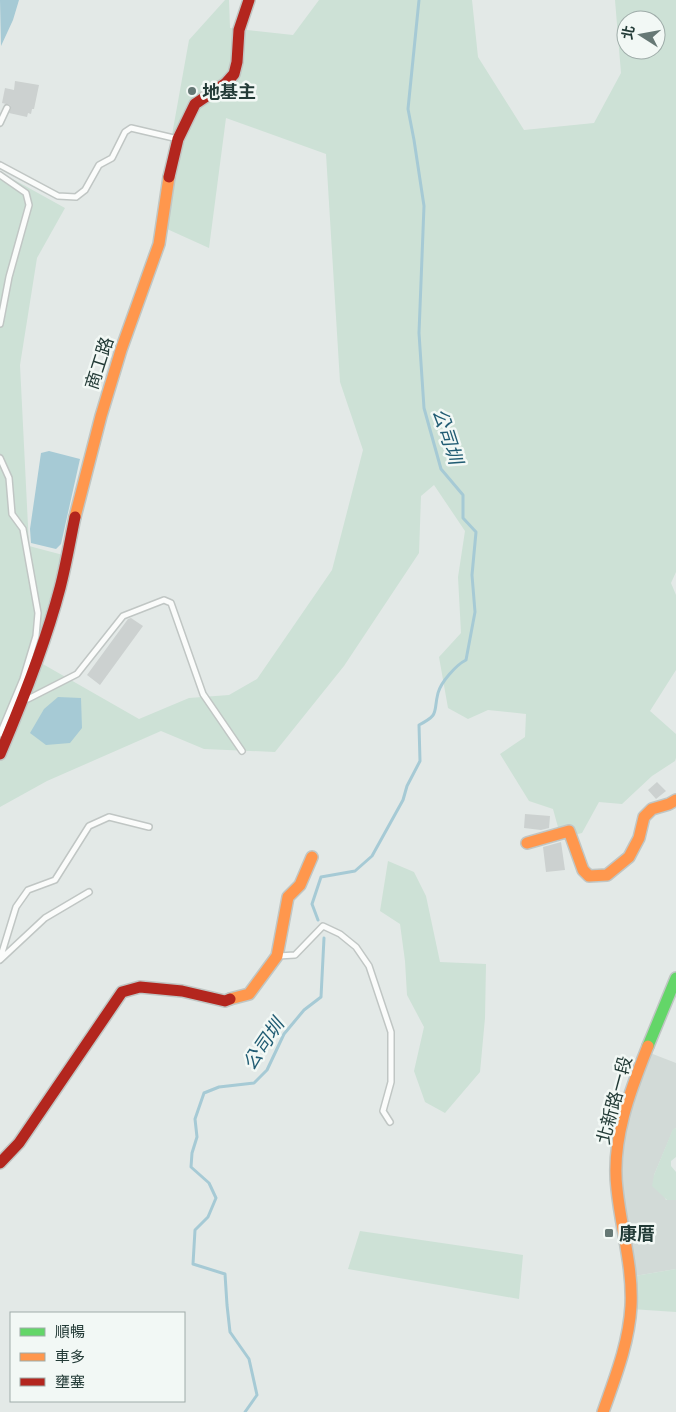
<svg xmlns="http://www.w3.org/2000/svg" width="676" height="1412" viewBox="0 0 676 1412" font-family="Quicksand,'Noto Sans TC',sans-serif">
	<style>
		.built { fill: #d2dad7 }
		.green { fill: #cde1d6; fill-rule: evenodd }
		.water { fill: #a6cad5 }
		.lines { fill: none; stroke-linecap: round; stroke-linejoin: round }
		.stream { stroke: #a6cad5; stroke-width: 3 }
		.building { fill: #ccd1d0 }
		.lane-casing { stroke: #c0c6c4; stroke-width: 8 }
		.fast-casing { stroke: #c0c6c4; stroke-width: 14 }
		.slow-casing { stroke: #c0c6c4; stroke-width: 14 }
		.jam-casing { stroke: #c0c6c4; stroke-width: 14 }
		.lane { stroke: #fbfcfb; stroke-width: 5 }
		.fast { stroke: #63d668; stroke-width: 11 }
		.slow { stroke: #ff974d; stroke-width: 11 }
		.jam { stroke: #b3261e; stroke-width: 11 }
		.poi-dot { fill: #667875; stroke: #f2f8f5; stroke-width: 2 }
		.labels { text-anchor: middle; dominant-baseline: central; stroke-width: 5; stroke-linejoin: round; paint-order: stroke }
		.poi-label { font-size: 18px; font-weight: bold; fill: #233b37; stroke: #f2f8f5; text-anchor: start }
		.street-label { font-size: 18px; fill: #233b37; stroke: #f2f8f5 }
		.water-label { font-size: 19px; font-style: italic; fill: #215c73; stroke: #f2f8f5 }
	</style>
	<rect width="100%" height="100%" fill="#e3e9e7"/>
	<path class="built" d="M 645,1051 L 676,1063 L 676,1128 L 673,1130 L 654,1175 L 666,1200 L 676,1200 L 676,1269 L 629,1277 L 618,1242 L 612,1169 Z"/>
	<path class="green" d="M 225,0 L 229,0 L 230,28 L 293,35 L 319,0 L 472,0 L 478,57 L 524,130 L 594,123 L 621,73 L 615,0 L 676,0 L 676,572 L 671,583 L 676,595 L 676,670 L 650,711 L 676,734 L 676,758 L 675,761 L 652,776 L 622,804 L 599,802 L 582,833 L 561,838 L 553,809 L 529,801 L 500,754 L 525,737 L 526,714 L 488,710 L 468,719 L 448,708 L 439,657 L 461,633 L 458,577 L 465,531 L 434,485 L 421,496 L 419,553 L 344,666 L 275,752 L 204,749 L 161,731 L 47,781 L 0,807 L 0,748 L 34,659 L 139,719 L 189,698 L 229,695 L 257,679 L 332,570 L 363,450 L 340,382 L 326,154 L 226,118 L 209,248 L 156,224 L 189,40 ZM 626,20 L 656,20 L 656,50 L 626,50 Z
		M 0,172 L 65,208 L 37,258 L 20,365 L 29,546 L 63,555 L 32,659 L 0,738 Z
		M 388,861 L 414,872 L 426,896 L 440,962 L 486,964 L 485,1018 L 480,1072 L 445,1113 L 425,1102 L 414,1071 L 424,1027 L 407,995 L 405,961 L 400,924 L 380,911 Z
		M 676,1128 L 676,1157 L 671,1161 L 671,1166 L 676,1172 L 676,1200 L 667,1200 L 652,1186 L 654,1175 L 673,1129 Z
		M 360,1231 L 523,1255 L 519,1299 L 348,1269 Z
		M 676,1269 L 676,1312 L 631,1309 L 629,1277 Z"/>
	<path class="water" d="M 0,0 L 19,0 L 13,20 L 1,46 Z
		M 49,451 L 80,459 L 61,544 L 56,549 L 31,543 L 30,529 L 41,453 Z
		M 58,697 L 81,698 L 82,728 L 70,743 L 46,745 L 30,733 L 44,709 Z"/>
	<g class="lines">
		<path class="stream" d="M 318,920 L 312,904 L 321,877 L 355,871 L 372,856 L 403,800 L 407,786 L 420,761 L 419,725 C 440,714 433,713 438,693 C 441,682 456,665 466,660 L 475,612 L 472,575 L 476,532 L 463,518 L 463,495 L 441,469 L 424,408 L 419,333 L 424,206 L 414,140 L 408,109 L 419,0
			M 245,1412 L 257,1395 L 249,1359 L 230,1332 L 227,1305 L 225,1274 L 193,1264 L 195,1230 L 208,1217 L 216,1198 L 209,1183 L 191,1167 L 192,1153 L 197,1137 L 195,1119 L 204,1093 L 219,1087 L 254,1083 L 267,1070 L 284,1034 L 304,1010 L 321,997 L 324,938"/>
	</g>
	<path class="building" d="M 15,81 L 39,85 L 34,109 L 32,109 L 31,114 L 28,113 L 27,117 L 9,113 L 11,108 L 10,105 L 2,103 L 5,88 L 14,90 Z
		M 131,618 L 143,626 L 100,685 L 87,675 L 128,619 Z
		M 657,782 L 666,791 L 656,799 L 648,790 Z
		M 525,814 L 550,816 L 549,828 L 541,830 L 524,828 Z
		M 561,842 L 565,870 L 546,872 L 543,847 Z"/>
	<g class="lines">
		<defs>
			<path id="lane" d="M 0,123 L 7,108
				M 0,165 L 58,196 L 76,197 L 85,190 L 99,165 L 112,158 L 125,132 L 131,128 L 178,139
				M 0,175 L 26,193 L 29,205 L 9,277 L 0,324
				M 0,458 L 9,478 L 12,514 L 23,529 L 38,613 L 36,636 L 23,679 L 0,734
				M 28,699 L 77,674 L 123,616 L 164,600 L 171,603 L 203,694 L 242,751
				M 278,956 L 295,955 L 323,926 L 340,934 L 356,947 L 369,966 L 391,1032 L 391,1082 L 383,1111 L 390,1122
				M 0,959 L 16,907 L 28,890 L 55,880 L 89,826 L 109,817 L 149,827
				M 0,960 L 45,918 L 89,892"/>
			<path id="fast" d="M 648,1046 L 676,978"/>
			<path id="slow" d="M 75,517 L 101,416 L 121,350 L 159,244 L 169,177
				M 527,843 L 569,831 L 583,870 L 589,876 L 607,875 L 629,857 L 639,838 L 644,817 L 652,809 L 669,804 L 676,800
				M 230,999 L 249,994 L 277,956 L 288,897 L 300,885 L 312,857
				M 603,1412 C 615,1378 629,1343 631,1306 C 633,1266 621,1229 617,1189 C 611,1140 630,1091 648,1046"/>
			<path id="jam" d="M 169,177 L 178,139 L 195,104 L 226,83 L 234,74 L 237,62 L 239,30 L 249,0
				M 0,754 C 23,700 45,645 60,588 C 66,565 70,541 75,517
				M 0,1163 L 19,1143 L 122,992 L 140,987 L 182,991 L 225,1001 L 230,999"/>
		</defs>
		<use href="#lane" class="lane-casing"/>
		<use href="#fast" class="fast-casing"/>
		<use href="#slow" class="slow-casing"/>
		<use href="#jam" class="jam-casing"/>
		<use href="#lane" class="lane"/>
		<use href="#fast" class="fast"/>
		<use href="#slow" class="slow"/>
		<use href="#jam" class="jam"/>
	</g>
	<g class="poi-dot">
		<circle cx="192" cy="91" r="5"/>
		<rect x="604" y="1228" width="10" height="10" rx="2.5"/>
	</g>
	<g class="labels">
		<g class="poi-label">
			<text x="202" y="91">地基主</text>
			<text x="619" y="1233">康厝</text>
		</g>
		<g class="street-label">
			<text transform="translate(99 363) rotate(-72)">商工路</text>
			<text transform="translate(614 1100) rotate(-75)">北新路一段</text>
		</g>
		<g class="water-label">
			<text transform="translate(448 436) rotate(72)">公司圳</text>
			<text transform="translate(263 1044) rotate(-56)">公司圳</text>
		</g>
	</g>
	<rect x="10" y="1312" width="175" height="90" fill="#f2f8f5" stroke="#9faca9"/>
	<rect x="20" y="1328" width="25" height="8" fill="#63d668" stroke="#9faca9"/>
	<text x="55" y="1337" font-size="15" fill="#233b37">順暢</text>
	<rect x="20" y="1353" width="25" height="8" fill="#ff974d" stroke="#9faca9"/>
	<text x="55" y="1362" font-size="15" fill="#233b37">車多</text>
	<rect x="20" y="1378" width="25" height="8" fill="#b3261e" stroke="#9faca9"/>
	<text x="55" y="1387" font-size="15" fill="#233b37">壅塞</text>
	<g transform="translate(641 35) rotate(281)"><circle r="24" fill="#f2f8f5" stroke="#9faca9"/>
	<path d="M0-4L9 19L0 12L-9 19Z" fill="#667875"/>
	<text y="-8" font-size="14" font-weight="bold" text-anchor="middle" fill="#233b37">北</text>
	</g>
</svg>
